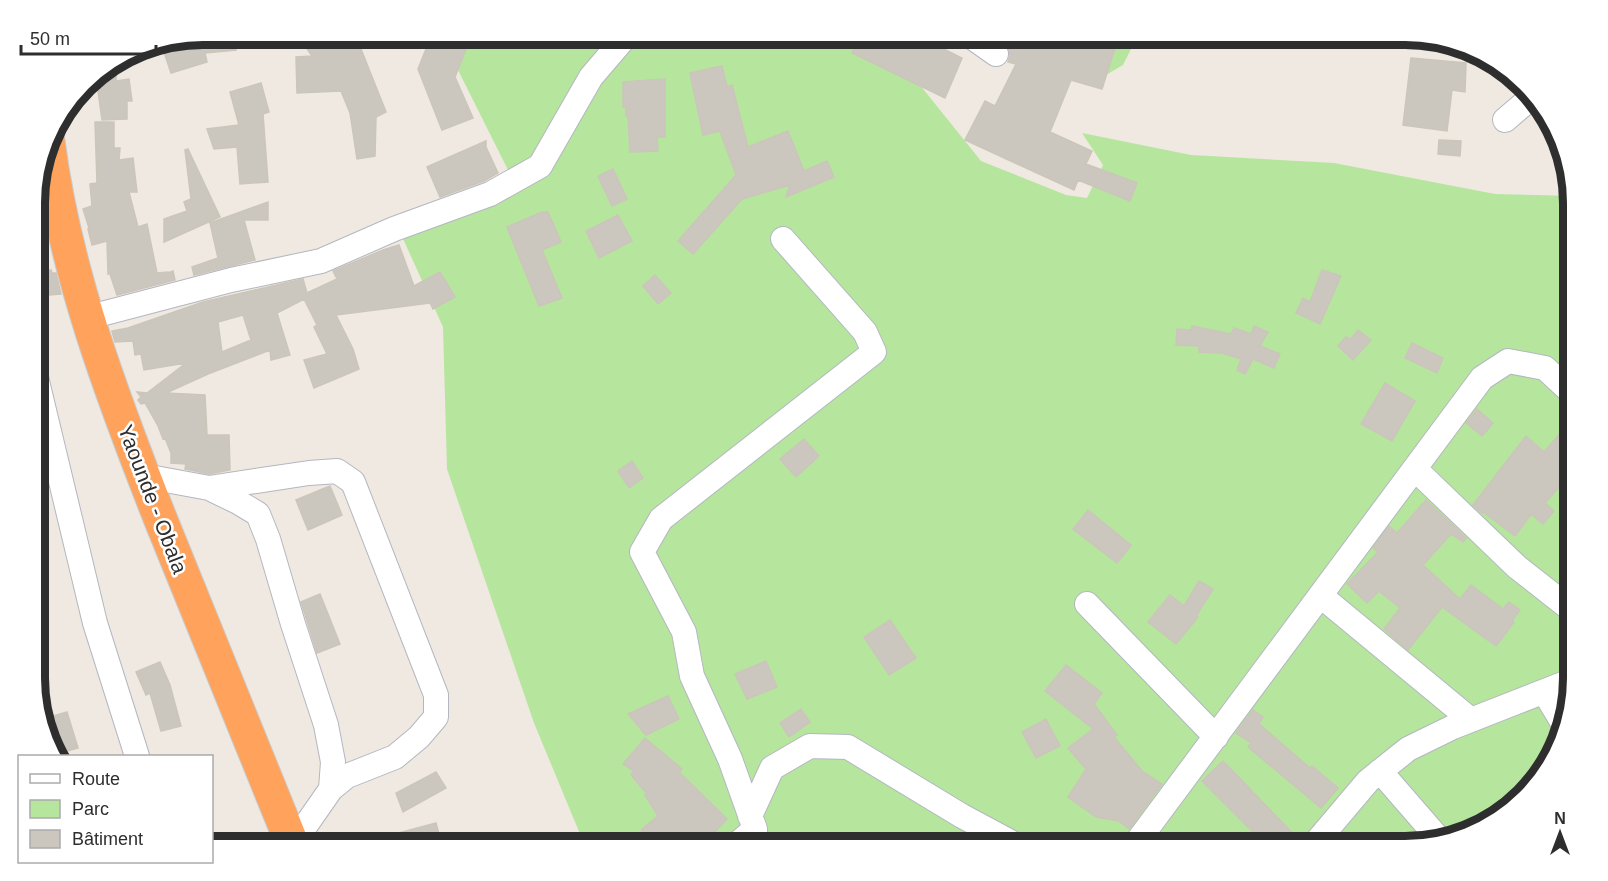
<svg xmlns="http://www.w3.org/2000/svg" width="1608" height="881" viewBox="0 0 1608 881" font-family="Helvetica,sans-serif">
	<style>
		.green { fill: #b6e59e }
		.building { fill: #cbc7bf; stroke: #cbc5ba; stroke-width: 1.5; fill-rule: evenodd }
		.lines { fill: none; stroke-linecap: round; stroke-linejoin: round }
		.minor-casing { stroke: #b4b7c1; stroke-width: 26 }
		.highway-casing { stroke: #c9c9c9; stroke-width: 35 }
		.minor { stroke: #fff; stroke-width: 24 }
		.highway { stroke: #ffa35c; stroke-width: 33 }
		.labels { text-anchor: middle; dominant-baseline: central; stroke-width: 5; stroke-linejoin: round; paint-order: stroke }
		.street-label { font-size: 21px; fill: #2e2e2e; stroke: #fff }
		.rim { fill: none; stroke: #2e2e2e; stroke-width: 8 }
	</style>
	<rect width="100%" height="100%" fill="#efe9e1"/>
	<path class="green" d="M 417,35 L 917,35 L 895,54 L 981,161 L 1066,195 L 1087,198 L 1103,165 L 1082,133 L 1191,155 L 1334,163 L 1495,194 L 1573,196 L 1573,688 L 1551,762 L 1489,824 L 1415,846 L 585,846 L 534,723 L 447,469 L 443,327 L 400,232 L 514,182 L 449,52 L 415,42 Z
		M 1060,35 L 1138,35 L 1123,65 L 1099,79 Z"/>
	<path class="building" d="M 203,34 L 235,34 L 236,50 L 205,53 L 207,62 L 171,73 L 161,43 Z
		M 297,34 L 355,34 L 386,112 L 376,117 L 375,156 L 357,159 L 350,113 L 341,91 L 297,93 L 296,57 L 312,56 Z
		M 432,34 L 472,34 L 455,77 L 473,118 L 442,130 L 418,69 Z
		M 861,34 L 914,34 L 962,58 L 945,98 L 852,53 Z
		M 1011,34 L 1070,34 L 1115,48 L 1102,89 L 1071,80 L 1050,132 L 1092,151 L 1086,164 L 1137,183 L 1130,201 L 1078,180 L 1074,190 L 965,140 L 985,101 L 995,106 L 1016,64 L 1008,62 L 1010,55 L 1008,46 Z
		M 1411,58 L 1466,63 L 1465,92 L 1452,90 L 1447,131 L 1403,125 Z
		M 116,62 L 116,81 L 129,79 L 132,101 L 127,101 L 127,119 L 102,120 L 97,83 L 100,83 L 100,71 Z
		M 722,66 L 727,87 L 732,85 L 748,147 L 788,131 L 804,171 L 827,161 L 834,177 L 786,197 L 790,185 L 742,199 L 693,254 L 678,241 L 736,175 L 720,131 L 703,135 L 690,73 Z
		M 665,79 L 665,137 L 657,137 L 658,151 L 630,152 L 628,116 L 626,116 L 626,107 L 623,107 L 623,82 Z
		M 261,83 L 269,112 L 263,114 L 268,182 L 240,184 L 237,147 L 214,149 L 207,129 L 239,125 L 230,92 Z
		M 95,122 L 114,122 L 114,148 L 120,148 L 119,160 L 133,158 L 137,192 L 129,192 L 138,227 L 147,224 L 157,273 L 168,272 L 168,273 L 173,271 L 175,280 L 117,295 L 110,274 L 108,274 L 107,241 L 92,245 L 88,229 L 89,228 L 83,209 L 92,206 L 90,184 L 97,183 Z
		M 1439,140 L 1461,141 L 1460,156 L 1438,154 Z
		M 486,141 L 486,147 L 498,173 L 484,181 L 440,197 L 427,167 Z
		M 188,149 L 220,217 L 164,242 L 164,219 L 187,211 L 184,202 L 191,199 L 185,150 Z
		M 613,169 L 627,199 L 612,206 L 598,176 Z
		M 268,202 L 268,220 L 244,220 L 255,260 L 194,275 L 192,267 L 218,258 L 210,223 Z
		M 542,212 L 548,212 L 561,242 L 542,250 L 562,298 L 539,306 L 507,227 Z
		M 618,215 L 632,241 L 599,258 L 586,231 Z
		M 399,245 L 414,286 L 440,272 L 455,297 L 433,309 L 430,303 L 336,315 L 353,349 L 359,369 L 314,388 L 304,360 L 327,354 L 314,327 L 317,325 L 304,299 L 277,313 L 290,355 L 271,360 L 270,350 L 208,374 L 166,393 L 205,395 L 207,435 L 229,435 L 230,470 L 209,474 L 185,469 L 186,464 L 171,463 L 171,453 L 165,438 L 163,439 L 158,426 L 145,403 L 141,404 L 138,400 L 141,397 L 137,392 L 147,393 L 186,363 L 144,370 L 141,354 L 135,355 L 133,341 L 115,342 L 112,331 L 128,328 L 203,302 L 303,279 L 307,293 L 337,279 L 333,271 L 383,250 ZM 243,315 L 251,340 L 222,352 L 218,322 Z
		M 51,270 L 52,273 L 56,273 L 61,294 L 36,296 L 36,274 Z
		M 1322,270 L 1341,276 L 1320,324 L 1296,313 L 1303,298 L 1310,302 Z
		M 655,275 L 671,293 L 658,304 L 643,286 Z
		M 1192,326 L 1231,334 L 1234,328 L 1251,334 L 1254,326 L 1268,332 L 1260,346 L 1280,354 L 1274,368 L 1253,359 L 1245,374 L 1237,370 L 1241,359 L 1222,353 L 1199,352 L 1199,346 L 1176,345 L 1177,329 L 1191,330 Z
		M 1358,330 L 1371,340 L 1353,360 L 1338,346 L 1346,337 L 1351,339 Z
		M 1412,343 L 1443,358 L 1437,373 L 1405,358 Z
		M 1385,383 L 1415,401 L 1392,441 L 1361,424 Z
		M 1477,409 L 1493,423 L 1482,436 L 1466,423 Z
		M 1573,419 L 1573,472 L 1545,503 L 1554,511 L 1543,524 L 1531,514 L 1515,536 L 1483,512 L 1482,513 L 1473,505 L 1526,436 L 1544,452 Z
		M 804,439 L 819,456 L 796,477 L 780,459 Z
		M 632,461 L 643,478 L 629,488 L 618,471 Z
		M 330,486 L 342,515 L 308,530 L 296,500 Z
		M 1426,500 L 1466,538 L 1463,542 L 1451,534 L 1423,565 L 1460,599 L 1471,585 L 1503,609 L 1509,602 L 1520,610 L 1512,621 L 1514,622 L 1496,646 L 1442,607 L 1408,650 L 1384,629 L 1400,608 L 1379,591 L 1367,603 L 1347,584 L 1378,552 L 1373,548 L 1389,526 L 1397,533 Z
		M 1088,510 L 1131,545 L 1117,563 L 1073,529 Z
		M 1199,581 L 1213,589 L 1196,616 L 1198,617 L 1176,644 L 1148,622 L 1170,595 L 1184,606 Z
		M 320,594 L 340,644 L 317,653 L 301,602 Z
		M 890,620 L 916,658 L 889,675 L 864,637 Z
		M 766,661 L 777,687 L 747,699 L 735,674 Z
		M 160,662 L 170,685 L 181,726 L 161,731 L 150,693 L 146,695 L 136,672 Z
		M 1066,665 L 1102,693 L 1094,704 L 1117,735 L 1114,737 L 1143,772 L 1162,784 L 1129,829 L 1119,821 L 1096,817 L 1068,797 L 1086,769 L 1068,748 L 1093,729 L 1045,691 Z
		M 668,696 L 679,719 L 646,735 L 628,714 Z
		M 801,709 L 810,722 L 789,737 L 780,723 Z
		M 1253,710 L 1263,717 L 1259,724 L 1310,768 L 1312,766 L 1338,788 L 1321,808 L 1248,747 L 1251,743 L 1236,733 Z
		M 67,712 L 78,748 L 56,754 L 43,719 Z
		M 1046,719 L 1060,746 L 1036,758 L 1022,732 Z
		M 645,738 L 682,769 L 679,772 L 727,819 L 705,842 L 699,839 L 694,846 L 688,846 L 676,835 L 662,846 L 656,846 L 641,830 L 658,816 L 645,795 L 647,794 L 631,775 L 634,771 L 623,764 Z
		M 1223,761 L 1300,841 L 1299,846 L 1267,846 L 1202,781 Z
		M 436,772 L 446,788 L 403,812 L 396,793 Z
		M 436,823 L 442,846 L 366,846 L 365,842 Z"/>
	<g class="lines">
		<defs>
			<path id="minor" d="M 969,35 L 996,54
				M 1505,120 L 1532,97
				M 86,318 L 231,280 L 321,261 L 394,229 L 490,194 L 540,166 L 591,77 L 627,35
				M 36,377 L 95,623 L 137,756
				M 1415,469 L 1517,567 L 1573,611
				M 144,476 L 209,488 L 238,502 L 258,514 L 268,539 L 293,624 L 326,725 L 333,762 L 331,789 L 292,845
				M 209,488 L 309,473 L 337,471 L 353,482 L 436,695 L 436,717 L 419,737 L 395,757 L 347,776 L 331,789
				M 1321,596 L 1471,720
				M 1087,604 L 1216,737
				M 1545,693 L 1563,723
				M 1380,771 L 1439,839
				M 750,816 L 772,768 L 810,746 L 848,747 L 962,816 L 1018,846
				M 735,846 L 755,829 L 730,759 L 692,676 L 684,632 L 642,552 L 661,519 L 874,352 L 865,332 L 783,239
				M 1134,846 L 1482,378 L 1508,361 L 1545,368 L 1573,394
				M 1313,846 L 1368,781 L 1408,749 L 1453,727 L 1573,680"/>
			<path id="highway" d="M 48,141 C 65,272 112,396 160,518 C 204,628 249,737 293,846"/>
		</defs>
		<use href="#minor" class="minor-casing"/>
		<use href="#highway" class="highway-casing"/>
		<use href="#minor" class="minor"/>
		<use href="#highway" class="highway"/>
	</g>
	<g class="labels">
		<g class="street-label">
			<text transform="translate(153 499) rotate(69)">Yaounde - Obala</text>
		</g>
	</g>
	<path d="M0 0H1608V881H0ZM203 45H1405A158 158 0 0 1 1563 203V678A158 158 0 0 1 1405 836H203A158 158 0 0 1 45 678V203A158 158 0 0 1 203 45Z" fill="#fff" fill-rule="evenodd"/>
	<path class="rim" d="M203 45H1405A158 158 0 0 1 1563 203V678A158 158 0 0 1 1405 836H203A158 158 0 0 1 45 678V203A158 158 0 0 1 203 45Z"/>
	<rect x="18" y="755" width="195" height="108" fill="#ffffff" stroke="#ababab" stroke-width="1.5"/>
	<rect x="30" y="774" width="30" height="9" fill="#ffffff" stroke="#ababab" stroke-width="1.5"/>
	<text x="72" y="785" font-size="18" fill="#2e2e2e">Route</text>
	<rect x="30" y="800" width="30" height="18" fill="#b6e59e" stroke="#ababab" stroke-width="1.5"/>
	<text x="72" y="815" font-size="18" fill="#2e2e2e">Parc</text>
	<rect x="30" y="830" width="30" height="18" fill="#cbc7bf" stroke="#ababab" stroke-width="1.5"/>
	<text x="72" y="845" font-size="18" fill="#2e2e2e">Bâtiment</text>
	<g transform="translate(1560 833)" stroke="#ffffff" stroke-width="4.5" paint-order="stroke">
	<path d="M0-4.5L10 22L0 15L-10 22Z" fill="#2e2e2e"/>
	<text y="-9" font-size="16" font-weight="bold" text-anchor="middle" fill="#2e2e2e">N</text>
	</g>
	<path d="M21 45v9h135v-9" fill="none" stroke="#2e2e2e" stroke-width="3"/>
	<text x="30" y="45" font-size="18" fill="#2e2e2e" stroke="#ffffff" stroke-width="4.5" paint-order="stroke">50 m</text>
</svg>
